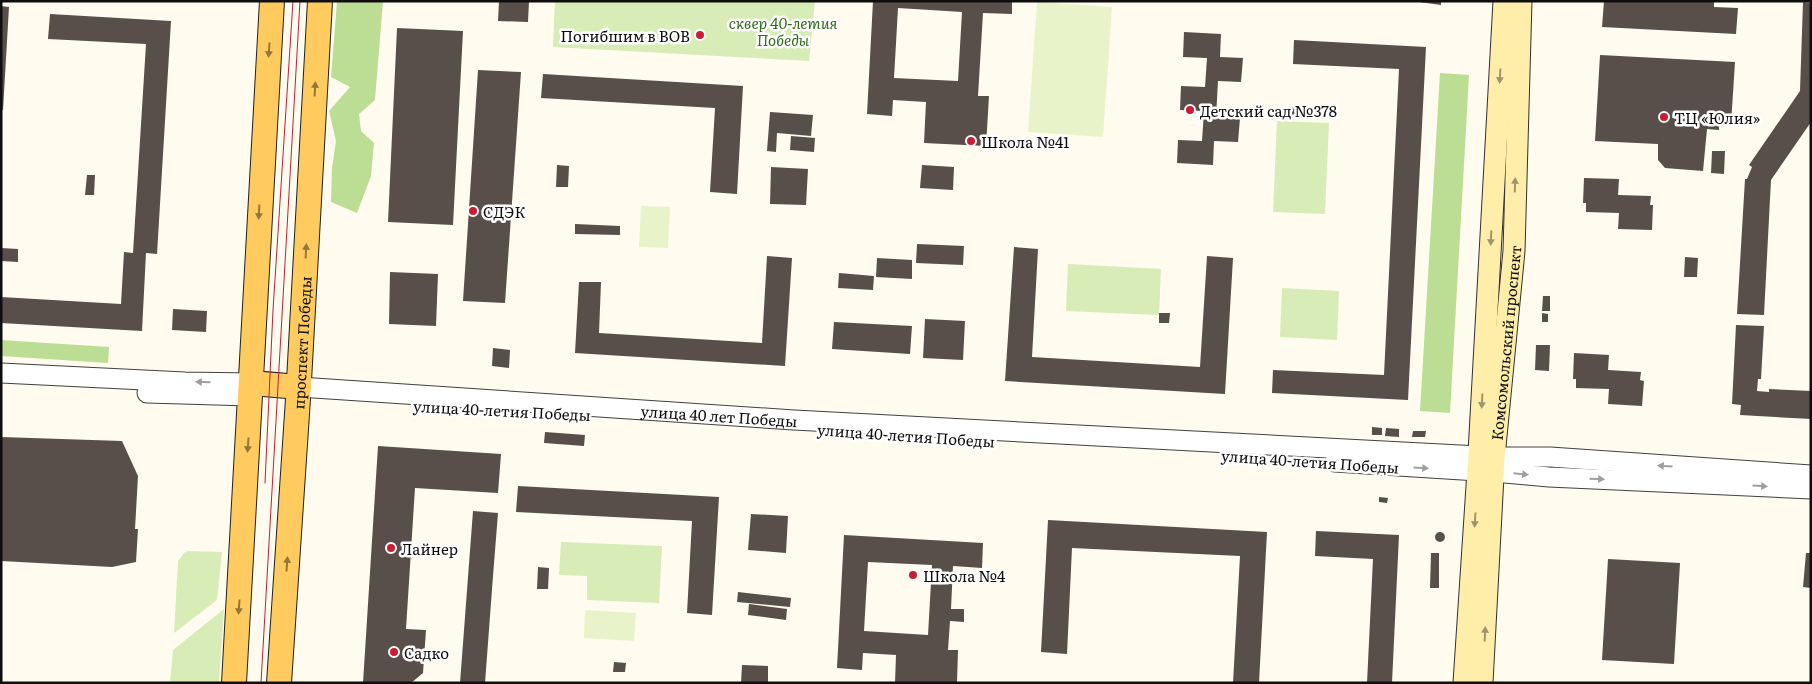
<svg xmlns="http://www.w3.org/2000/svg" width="1812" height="684" viewBox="0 0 1812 684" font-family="Literata,serif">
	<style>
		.green { fill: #d7ecb6 }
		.forest { fill: #bcde94 }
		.pitch { fill: #e8f3c9 }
		.building { fill: #584e4a; fill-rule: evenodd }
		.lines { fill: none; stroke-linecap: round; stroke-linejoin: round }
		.tertiary-casing { stroke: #414141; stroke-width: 21 }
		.secondary-casing { stroke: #303030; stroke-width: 23 }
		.primary-casing { stroke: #1f1f1f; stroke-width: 26 }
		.tertiary { stroke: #fff; stroke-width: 19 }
		.secondary { stroke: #fea; stroke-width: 21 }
		.primary { stroke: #ffcb5f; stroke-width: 24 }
		.tram { stroke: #c81d33; stroke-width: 1 }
		.oneway { fill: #93763b }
		.oneway2 { fill: #9f946c }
		.oneway3 { fill: #9f9f9f }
		.poi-dot { fill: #c81d33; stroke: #fff; stroke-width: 2 }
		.labels { text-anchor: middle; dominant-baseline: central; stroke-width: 5; stroke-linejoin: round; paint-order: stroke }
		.park-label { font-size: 15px; font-style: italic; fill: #316b1a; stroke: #fff }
		.poi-label { font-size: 15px; fill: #0e0e0e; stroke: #fff; text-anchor: start }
		.street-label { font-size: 15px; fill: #0e0e0e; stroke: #fff }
	</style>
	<rect width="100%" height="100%" fill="#fffbef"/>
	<path class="green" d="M 555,1 L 815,1 L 809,61 L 553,47 Z
		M 1277,121 L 1329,123 L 1325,214 L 1273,212 Z
		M 1068,264 L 1161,269 L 1159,315 L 1066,311 Z
		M 1282,288 L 1339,291 L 1337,340 L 1280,337 Z
		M 561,542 L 662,546 L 659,603 L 587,600 L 587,576 L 559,575 Z
		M 188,551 L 222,552 L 217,600 L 174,633 L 178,561 L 184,553 Z
		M 224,609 L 219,683 L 170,683 L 173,650 Z"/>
	<path class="forest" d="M 337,1 L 383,1 L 375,100 L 359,114 L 361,131 L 374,143 L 371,176 L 357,213 L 331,202 L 332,168 L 336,141 L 329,111 L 350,87 L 331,77 Z
		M 1440,73 L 1469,75 L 1450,413 L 1420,411 Z
		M 1,340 L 109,347 L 108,363 L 1,356 Z"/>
	<path class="pitch" d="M 1037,2 L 1112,7 L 1103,137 L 1028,132 Z
		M 641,206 L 670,207 L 668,248 L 639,247 Z
		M 585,610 L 636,613 L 634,641 L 584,638 Z"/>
	<path class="building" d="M 499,1 L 529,1 L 528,22 L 498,21 Z
		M 873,1 L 1012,1 L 1012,14 L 983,13 L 978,96 L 989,96 L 986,146 L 924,143 L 926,102 L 893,100 L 892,116 L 867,114 ZM 898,8 L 962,12 L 958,81 L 894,78 Z
		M 1412,1 L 1441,1 L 1441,5 Z
		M 1604,1 L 1714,1 L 1714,7 L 1738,8 L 1736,34 L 1602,27 Z
		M 1803,2 L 1811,3 L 1811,122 L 1771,180 L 1764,315 L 1737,314 L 1745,179 L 1747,179 L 1752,167 L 1749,165 L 1800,91 Z
		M 1,6 L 9,7 L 3,110 L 1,110 Z
		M 50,14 L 171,21 L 157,254 L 146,253 L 142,331 L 1,323 L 1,297 L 121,304 L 124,252 L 133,253 L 146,44 L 48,39 Z
		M 397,28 L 463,31 L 453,225 L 388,222 Z
		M 1184,32 L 1221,34 L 1220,57 L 1243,58 L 1241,82 L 1218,81 L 1216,117 L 1240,118 L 1238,142 L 1214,141 L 1213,165 L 1177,163 L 1178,140 L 1202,141 L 1204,111 L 1180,110 L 1181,86 L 1205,87 L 1207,58 L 1183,57 Z
		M 1294,40 L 1426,47 L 1408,400 L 1272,393 L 1273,370 L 1384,375 L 1399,69 L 1293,64 Z
		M 1600,55 L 1735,62 L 1731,124 L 1719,124 L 1719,130 L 1707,129 L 1703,171 L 1665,168 L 1658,160 L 1658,144 L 1595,141 Z
		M 478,70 L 521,72 L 505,303 L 463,301 Z
		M 543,74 L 743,86 L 737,194 L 710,192 L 715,108 L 541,98 Z
		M 1286,107 L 1300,107 L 1300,118 L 1286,117 Z
		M 770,112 L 813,115 L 811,136 L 777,133 L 776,152 L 767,151 Z
		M 791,136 L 815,138 L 814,152 L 790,150 Z
		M 1712,151 L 1725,151 L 1724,174 L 1711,173 Z
		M 557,165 L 569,166 L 568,187 L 556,187 Z
		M 922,165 L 954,167 L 953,190 L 920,188 Z
		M 771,167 L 808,169 L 806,205 L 770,204 Z
		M 87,175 L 95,175 L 94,195 L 85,195 Z
		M 1584,178 L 1619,179 L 1618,195 L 1651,196 L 1650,205 L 1653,205 L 1652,230 L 1618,229 L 1619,213 L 1586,212 L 1586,203 L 1583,203 Z
		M 575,224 L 620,226 L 620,235 L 575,234 Z
		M 917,244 L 964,246 L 963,265 L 916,263 Z
		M 1014,247 L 1038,249 L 1032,357 L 1200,367 L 1207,256 L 1233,258 L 1225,394 L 1005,381 Z
		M 1,248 L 18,249 L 18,262 L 1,261 Z
		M 767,256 L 792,258 L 785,366 L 575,353 L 579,282 L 601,282 L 599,333 L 762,343 Z
		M 1685,257 L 1698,258 L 1697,277 L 1684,277 Z
		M 877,258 L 912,260 L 912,279 L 876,277 Z
		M 390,272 L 438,274 L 436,326 L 389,324 Z
		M 839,273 L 874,276 L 873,290 L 838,288 Z
		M 1543,296 L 1550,296 L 1550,311 L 1542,311 Z
		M 173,309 L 207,311 L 206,332 L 172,330 Z
		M 1159,313 L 1170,313 L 1169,323 L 1159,323 Z
		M 1542,313 L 1548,314 L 1548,322 L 1542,322 Z
		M 925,319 L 965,321 L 963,360 L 923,358 Z
		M 834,322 L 912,326 L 910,354 L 832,349 Z
		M 1736,325 L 1764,326 L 1761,379 L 1758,379 L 1757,391 L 1769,392 L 1769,389 L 1811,391 L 1811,419 L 1740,415 L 1741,405 L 1732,404 Z
		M 1536,345 L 1550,345 L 1549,371 L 1535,370 Z
		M 493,348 L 510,350 L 509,368 L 492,366 Z
		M 1574,353 L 1609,355 L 1608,370 L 1641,372 L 1640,380 L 1644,381 L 1642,406 L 1608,404 L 1609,389 L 1576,388 L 1576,379 L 1573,379 Z
		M 1372,427 L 1382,428 L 1382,435 L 1372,435 Z
		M 1386,428 L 1399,429 L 1399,437 L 1385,436 Z
		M 1413,431 L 1426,431 L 1425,437 L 1412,437 Z
		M 545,432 L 585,435 L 584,446 L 544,443 Z
		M 1,437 L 122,441 L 138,476 L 135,529 L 138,529 L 136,562 L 112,567 L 1,561 Z
		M 378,446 L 501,454 L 498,493 L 415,488 L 406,629 L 426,630 L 423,673 L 411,683 L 363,683 Z
		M 518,486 L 719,497 L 712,615 L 687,613 L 692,521 L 516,512 Z
		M 1379,497 L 1388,498 L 1387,503 L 1379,502 Z
		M 473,511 L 498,513 L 493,576 L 485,683 L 460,683 Z
		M 751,514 L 788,516 L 786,553 L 748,550 Z
		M 1048,520 L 1267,532 L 1259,683 L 1233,683 L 1240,556 L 1072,548 L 1067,654 L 1041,652 Z
		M 1316,531 L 1399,535 L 1392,683 L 1367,683 L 1373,559 L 1315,556 Z
		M1435 537a5 5 0 1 1 10 0a5 5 0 1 1-10 0Z
		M 844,535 L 983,543 L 982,568 L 953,566 L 951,609 L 964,609 L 964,622 L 950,621 L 948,650 L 958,650 L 957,683 L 895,683 L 896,655 L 863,653 L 862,670 L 837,668 ZM 868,562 L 932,565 L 928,635 L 864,631 Z
		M 1431,553 L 1439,553 L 1439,588 L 1430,588 Z
		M 1806,553 L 1811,553 L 1811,588 L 1803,587 Z
		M 1608,559 L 1680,563 L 1674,664 L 1602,660 Z
		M 538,567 L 549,568 L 548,589 L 537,589 Z
		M 738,592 L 791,598 L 790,607 L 737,602 Z
		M 749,604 L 787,609 L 786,620 L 748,615 Z
		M 614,662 L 626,663 L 625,672 L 613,672 Z
		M 742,665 L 768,666 L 768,683 L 741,683 Z"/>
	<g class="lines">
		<defs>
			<g id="tertiary">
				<path d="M 1,373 L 185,382 L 252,383"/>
				<path id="s1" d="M 299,387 L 794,420 L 1479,456"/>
				<path d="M 147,393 L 251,396"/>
				<path d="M 1494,457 L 1550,457 L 1811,475"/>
				<path d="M 1335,462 L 1478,471"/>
				<path d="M 1494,472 L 1549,477 L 1811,489"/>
			</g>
			<g id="secondary">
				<path d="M 1464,683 L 1478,471 L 1504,1"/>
				<path id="s2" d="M 1482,683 L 1494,457 L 1514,251 L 1521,1"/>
			</g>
			<g id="primary">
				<path d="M 252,383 L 299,387"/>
				<path d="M 234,683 L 272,1"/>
				<path id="s3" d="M 279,683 L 298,399 L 320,1"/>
			</g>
		</defs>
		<use href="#tertiary" class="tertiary-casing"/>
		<use href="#secondary" class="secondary-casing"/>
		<use href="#primary" class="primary-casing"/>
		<use href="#tertiary" class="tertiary"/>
		<use href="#secondary" class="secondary"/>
		<use href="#primary" class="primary"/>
		<path class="tram" d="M 265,483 L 273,310 L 293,1
			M 261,683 L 300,1"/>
	</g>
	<defs><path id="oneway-solid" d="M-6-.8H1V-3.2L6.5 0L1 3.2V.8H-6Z" transform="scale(1.25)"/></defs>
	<g class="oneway">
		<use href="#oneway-solid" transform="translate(269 50) rotate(94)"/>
		<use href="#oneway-solid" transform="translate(315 89) rotate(-87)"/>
		<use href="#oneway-solid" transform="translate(259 212) rotate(93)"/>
		<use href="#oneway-solid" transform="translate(306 251) rotate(-87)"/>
		<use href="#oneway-solid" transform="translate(248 445) rotate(94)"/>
		<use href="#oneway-solid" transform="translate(287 564) rotate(-86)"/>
		<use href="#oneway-solid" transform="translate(239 607) rotate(94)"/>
	</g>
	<g class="oneway2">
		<use href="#oneway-solid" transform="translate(1500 76) rotate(93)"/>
		<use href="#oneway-solid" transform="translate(1515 185) rotate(-88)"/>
		<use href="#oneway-solid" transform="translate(1491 238) rotate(93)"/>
		<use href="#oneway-solid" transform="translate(1482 401) rotate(93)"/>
		<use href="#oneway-solid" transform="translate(1475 520) rotate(94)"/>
		<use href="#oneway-solid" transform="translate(1485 634) rotate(-87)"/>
	</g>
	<g class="oneway3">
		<use href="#oneway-solid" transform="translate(203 382) rotate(-179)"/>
		<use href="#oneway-solid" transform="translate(1665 466) rotate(-176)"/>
		<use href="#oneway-solid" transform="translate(1421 468) rotate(4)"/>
		<use href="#oneway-solid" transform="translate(1521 474) rotate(6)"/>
		<use href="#oneway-solid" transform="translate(1597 479) rotate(2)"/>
		<use href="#oneway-solid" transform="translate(1760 486) rotate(3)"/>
	</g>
	<g class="poi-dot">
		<circle cx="700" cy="35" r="5"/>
		<circle cx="1190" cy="110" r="5"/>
		<circle cx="1664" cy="117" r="5"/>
		<circle cx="971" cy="141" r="5"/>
		<circle cx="473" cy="211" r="5"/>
		<circle cx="391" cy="548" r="5"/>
		<circle cx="913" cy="575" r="5"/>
		<circle cx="394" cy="652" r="5"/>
	</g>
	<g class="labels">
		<g class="park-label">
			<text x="783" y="22">сквер 40-летия<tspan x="783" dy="17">Победы</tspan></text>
		</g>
		<g class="poi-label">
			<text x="690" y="35" text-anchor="end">Погибшим в ВОВ</text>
			<text x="1200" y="110">Детский сад №378</text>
			<text x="1674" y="117">ТЦ «Юлия»</text>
			<text x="981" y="141">Школа №41</text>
			<text x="483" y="211">СДЭК</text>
			<text x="401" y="548">Лайнер</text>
			<text x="923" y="575">Школа №4</text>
			<text x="404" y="652">Садко</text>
		</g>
		<g class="street-label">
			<text stroke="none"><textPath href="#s3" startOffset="341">проспект Победы</textPath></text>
			<text stroke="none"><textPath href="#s2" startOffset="341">Комсомольский проспект</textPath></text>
			<text transform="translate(502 410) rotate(3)">улица 40-летия Победы</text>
			<text stroke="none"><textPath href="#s1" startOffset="421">улица 40 лет Победы</textPath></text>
			<text transform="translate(906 435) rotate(4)">улица 40-летия Победы</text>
			<text transform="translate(1310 461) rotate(4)">улица 40-летия Победы</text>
		</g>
	</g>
	<rect width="1812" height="684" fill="none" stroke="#0e0e0e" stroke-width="5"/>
</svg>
